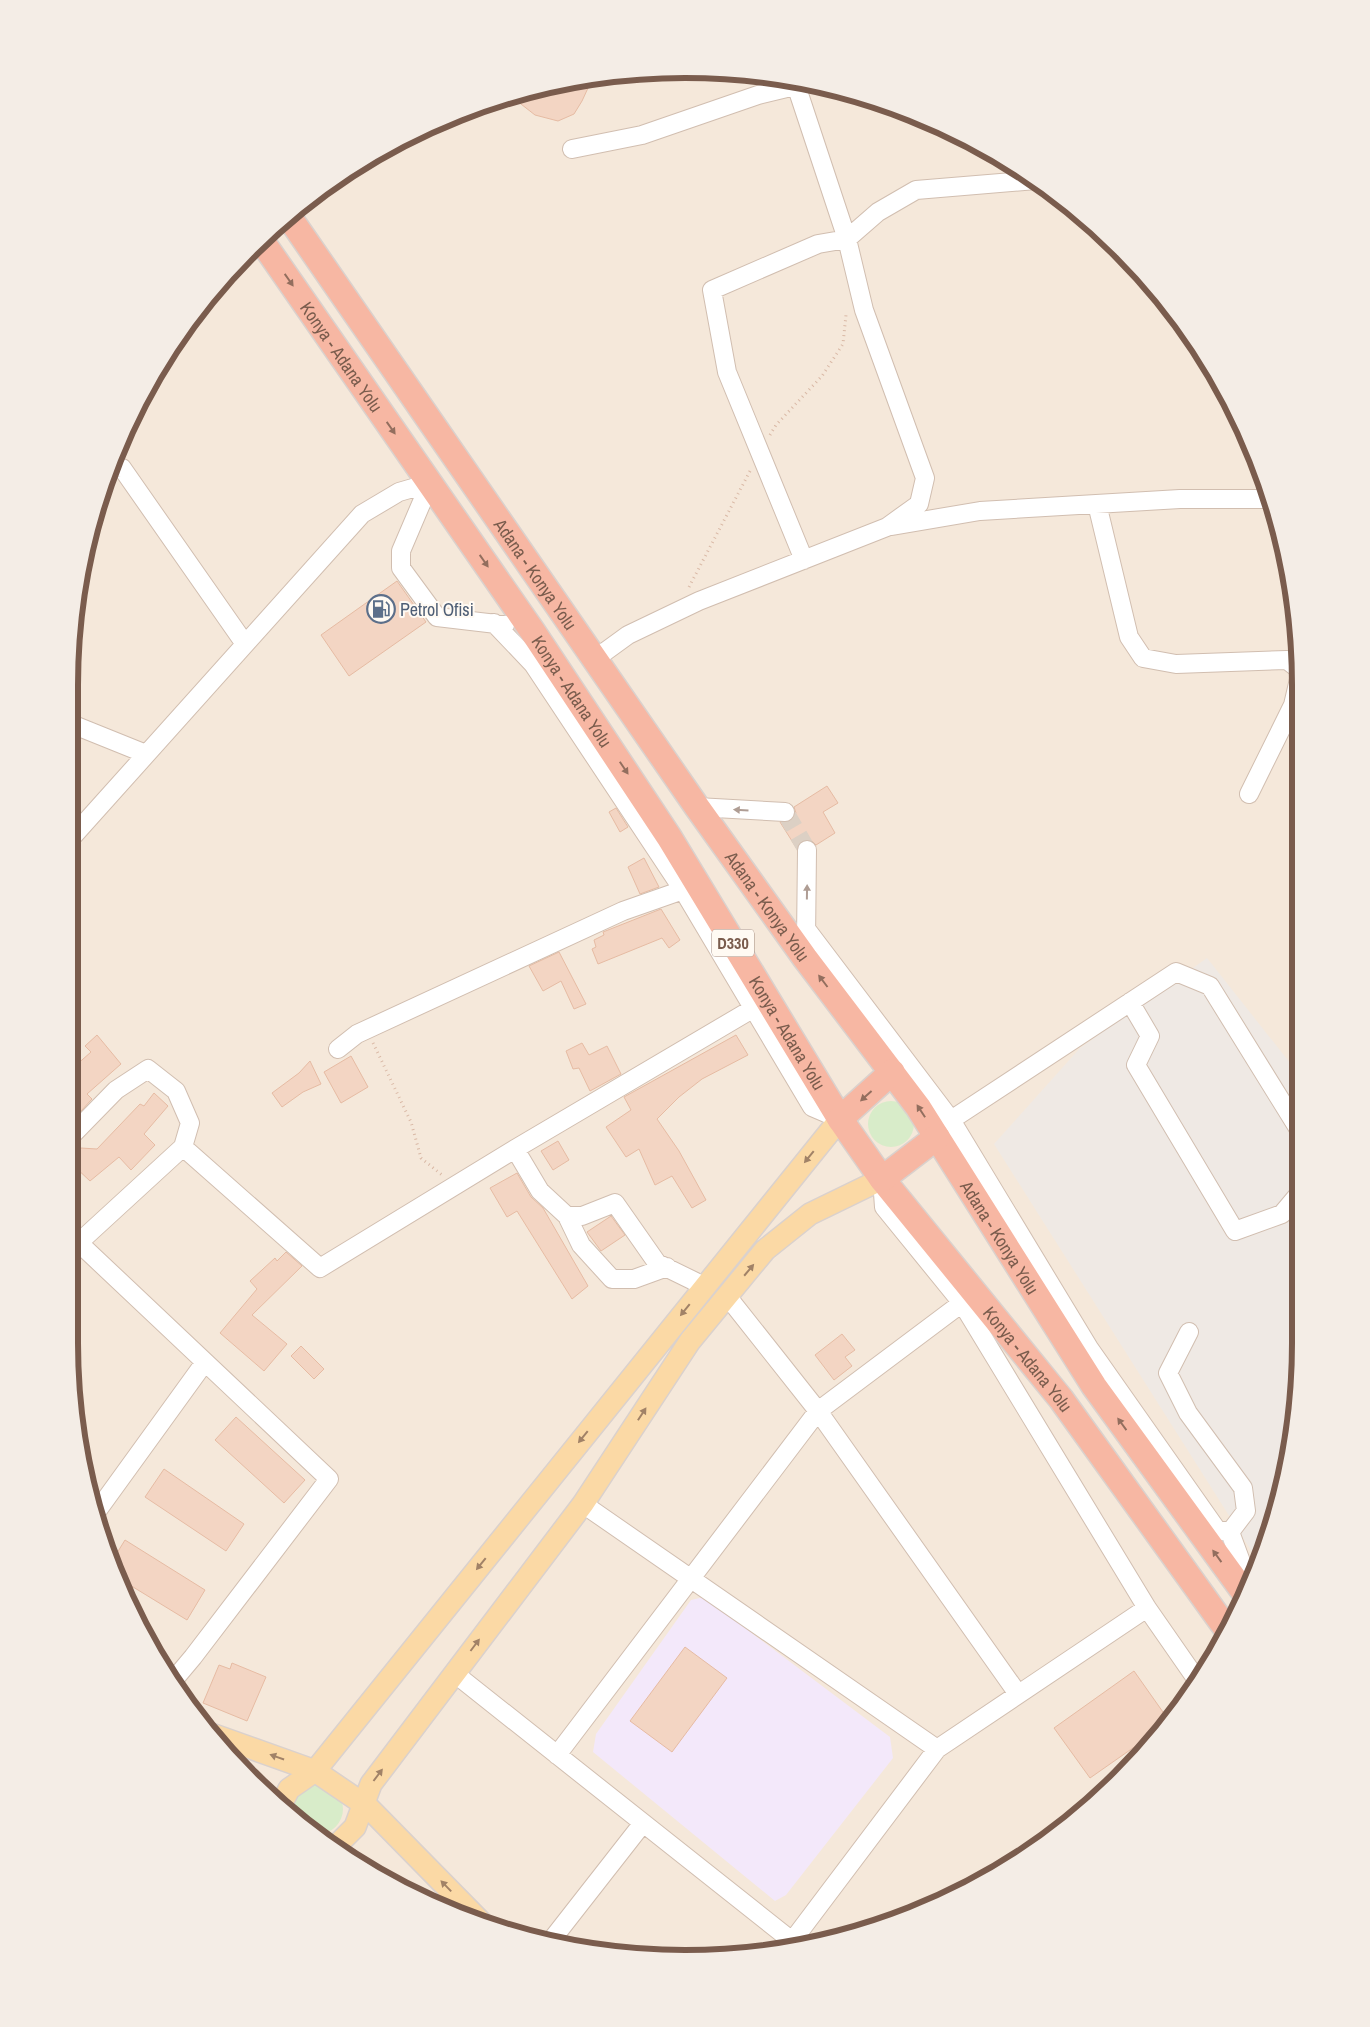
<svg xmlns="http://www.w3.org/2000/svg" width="1370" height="2027" viewBox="0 0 1370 2027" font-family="'Archivo Narrow',sans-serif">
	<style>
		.residential { fill: #f5e8da }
		.industrial { fill: #efe9e4 }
		.education { fill: #f3e8fa }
		.green { fill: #d8ecc9 }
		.building { fill: #f3d5c3; stroke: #e6bba3 }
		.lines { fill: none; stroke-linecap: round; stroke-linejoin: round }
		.minor-tunnel { stroke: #dcd0c4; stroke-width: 18; stroke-dasharray: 18 9; stroke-linecap: butt }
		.minor-casing { stroke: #d1beb0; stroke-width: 20 }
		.major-casing { stroke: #dad1cd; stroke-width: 24 }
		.highway-casing { stroke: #dad1cd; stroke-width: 28 }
		.path { stroke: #d9b8a5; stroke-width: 3; stroke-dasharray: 1 4; stroke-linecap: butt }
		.minor { stroke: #fff; stroke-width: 18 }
		.major { stroke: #fbd9a5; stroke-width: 21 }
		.highway { stroke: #f7b7a3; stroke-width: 25 }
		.oneway { fill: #936e5e }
		.oneway2 { fill: #af9d94 }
		.oneway3 { fill: #a18267 }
		.labels { text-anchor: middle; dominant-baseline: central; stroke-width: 4; stroke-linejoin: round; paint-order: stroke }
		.shield { fill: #fffaf3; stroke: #a28b7f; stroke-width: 1 }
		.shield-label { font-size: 16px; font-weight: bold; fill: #7a5c4d }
		.street-label { font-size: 18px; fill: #7a5c4d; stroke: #fffaf3 }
		.service-label { font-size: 18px; fill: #4e5e75; stroke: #fffaf3; text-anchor: start }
		.rim { fill: none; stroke: #7a5c4d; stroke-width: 6 }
	</style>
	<rect width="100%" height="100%" fill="#fdf6ec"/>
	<path class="residential" d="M 685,69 L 805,81 L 921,116 L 1027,172 L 1121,249 L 1197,342 L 1254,449 L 1289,564 L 1301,685 L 1296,1423 L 1269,1540 L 1238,1615 L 1174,1717 L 1121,1778 L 993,1876 L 883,1925 L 806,1946 L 644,1957 L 564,1946 L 449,1911 L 310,1831 L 249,1778 L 173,1685 L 101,1540 L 74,1423 L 74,604 L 90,525 L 132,413 L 173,342 L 249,249 L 342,173 L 449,116 L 564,81 Z"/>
	<path class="industrial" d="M 1207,958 L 1298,1073 L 1296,1423 L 1269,1540 L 1259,1563 L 994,1144 L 1080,1048 Z"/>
	<path class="education" d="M 704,1597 L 890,1737 L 893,1758 L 786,1895 L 775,1901 L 593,1752 L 596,1734 L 691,1600 Z"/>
	<path class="green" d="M868 1124a23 23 0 1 1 46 0a23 23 0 1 1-46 0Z
		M293 1809a25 25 0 1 1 50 0a25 25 0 1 1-50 0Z"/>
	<path class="building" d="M 586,79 L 588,88 L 582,101 L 574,114 L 558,121 L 535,115 L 512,97 L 564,81 Z
		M 397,581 L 426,622 L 349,676 L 321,635 Z
		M 827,786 L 838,803 L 823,812 L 835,833 L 816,845 L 812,841 L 802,841 L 797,849 L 780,822 L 790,821 L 796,813 L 794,807 Z
		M 616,808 L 628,827 L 620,832 L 609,812 Z
		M 644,858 L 659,887 L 640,894 L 628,867 Z
		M 661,909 L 680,940 L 669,948 L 662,938 L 598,964 L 592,949 L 596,947 L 594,940 L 604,935 L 603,932 Z
		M 559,952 L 586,1004 L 574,1009 L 561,981 L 543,991 L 529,966 Z
		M 97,1035 L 121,1064 L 87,1094 L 92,1099 L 81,1111 L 74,1105 L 74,1067 L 91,1052 L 85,1046 Z
		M 736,1035 L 748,1055 L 702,1079 L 679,1097 L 657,1119 L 679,1151 L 706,1200 L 692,1208 L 672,1176 L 655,1185 L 639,1149 L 626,1157 L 606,1127 L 631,1110 L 624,1097 Z
		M 582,1043 L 589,1055 L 607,1046 L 621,1074 L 590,1091 L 579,1068 L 573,1069 L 566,1051 Z
		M 351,1056 L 368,1087 L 341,1103 L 324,1072 Z
		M 310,1061 L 321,1084 L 303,1092 L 282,1107 L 272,1093 L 299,1073 Z
		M 154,1093 L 168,1106 L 144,1134 L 155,1145 L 131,1170 L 119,1157 L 90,1181 L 74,1166 L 81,1148 L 97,1149 L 140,1104 L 144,1106 Z
		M 558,1141 L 569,1160 L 553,1170 L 541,1151 Z
		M 517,1173 L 531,1197 L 543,1208 L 588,1286 L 572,1299 L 517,1211 L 507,1217 L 490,1188 Z
		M 611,1216 L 625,1235 L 601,1251 L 587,1232 Z
		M 286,1252 L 302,1266 L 252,1315 L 287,1344 L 264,1371 L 220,1333 L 257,1289 L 250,1281 L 275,1258 L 277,1261 Z
		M 842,1334 L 855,1350 L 845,1357 L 852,1366 L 834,1380 L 815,1355 Z
		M 301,1346 L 324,1369 L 314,1379 L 291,1356 Z
		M 236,1417 L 305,1480 L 284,1503 L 215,1440 Z
		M 164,1469 L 244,1524 L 226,1551 L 145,1497 Z
		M 125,1540 L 205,1590 L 187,1620 L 120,1579 L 112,1561 Z
		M 685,1647 L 727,1678 L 672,1752 L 630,1721 Z
		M 232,1663 L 266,1677 L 247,1721 L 203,1703 L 219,1665 L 230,1669 Z
		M 1134,1671 L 1170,1722 L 1090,1778 L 1054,1728 Z"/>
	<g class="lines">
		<path class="minor-tunnel" d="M 785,812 L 807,850"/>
		<defs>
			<path id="minor" d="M 572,149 L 642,135 L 758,95 L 795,86
				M 112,467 L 122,468 L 245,644
				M 430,483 L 401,551 L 401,568 L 437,617 L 505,625
				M 1097,504 L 1129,637 L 1143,658 L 1176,664 L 1287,660 L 1300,670
				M 892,526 L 980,511 L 1180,499 L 1270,499
				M 804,560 L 727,372 L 712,290 L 818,244 L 847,239 L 878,212 L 916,190 L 1036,180
				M 494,623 L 533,664 L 683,890 L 812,1107 L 840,1119
				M 595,659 L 628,635 L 699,601 L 887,527 L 919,504 L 925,478 L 864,310 L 847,239 L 794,79
				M 74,725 L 146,754
				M 1249,794 L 1293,705 L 1300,675
				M 697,807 L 785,812
				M 74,835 L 362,514 L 399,492 L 430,483
				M 807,930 L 951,1120 L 1089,1348 L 1217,1530 L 1230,1532 L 1246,1511 L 1243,1488 L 1188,1413 L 1168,1373 L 1189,1332
				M 806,940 L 807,850
				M 1130,1002 L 1150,1036 L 1136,1065 L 1235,1231 L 1282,1214 L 1298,1195
				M 338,1049 L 357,1034 L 623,911 L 683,890
				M 951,1120 L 1176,972 L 1210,986 L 1298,1128
				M 74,1133 L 116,1090 L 148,1069 L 176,1091 L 190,1123 L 183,1147 L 320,1268 L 515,1149 L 754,1008
				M 515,1149 L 540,1191 L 567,1216 L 582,1216 L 615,1203 L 657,1263 L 704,1286
				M 882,1179 L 884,1207 L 962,1303 L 1147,1608 L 1197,1680
				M 567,1216 L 581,1245 L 612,1279 L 634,1279 L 667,1267
				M 79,1243 L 329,1479 L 193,1657 L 172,1682
				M 74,1247 L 183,1147
				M 727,1296 L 818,1411 L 1018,1694
				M 583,1504 L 937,1749
				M 95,1514 L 205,1362
				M 1230,1532 L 1250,1586
				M 454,1673 L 792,1941
				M 557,1755 L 818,1411 L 962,1303
				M 550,1942 L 643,1823
				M 787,1948 L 937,1749 L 1147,1608"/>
			<path id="major" d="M 214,1735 L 315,1771 L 368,1807 L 480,1921
				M 281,1805 L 289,1789 L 315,1771 L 840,1119
				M 336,1846 L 355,1827 L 371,1784 L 583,1504 L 690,1341 L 765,1250 L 810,1214 L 882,1179"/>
			<g id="highway">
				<path id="s1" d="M 289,217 L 697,807 L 805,958 L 918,1107 L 1094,1386 L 1246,1595"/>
				<path id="s2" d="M 261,240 L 533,632 L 669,837 L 840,1119 L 882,1179 L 1061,1399 L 1228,1631"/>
				<path d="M 840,1119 L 892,1072"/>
				<path d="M 882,1179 L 937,1137"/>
			</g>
		</defs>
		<use href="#minor" class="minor-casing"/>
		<use href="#major" class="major-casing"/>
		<use href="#highway" class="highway-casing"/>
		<path class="path" d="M 770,435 L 776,425 L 822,376 L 843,344 L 846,315
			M 689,587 L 750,471
			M 373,1043 L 411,1122 L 421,1158 L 442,1175"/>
		<use href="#minor" class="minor"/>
		<use href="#major" class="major"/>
		<use href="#highway" class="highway"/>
	</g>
	<defs><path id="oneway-solid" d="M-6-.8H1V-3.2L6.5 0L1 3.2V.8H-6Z" transform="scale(1.25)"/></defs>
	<g class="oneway">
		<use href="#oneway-solid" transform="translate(289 280) rotate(55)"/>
		<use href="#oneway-solid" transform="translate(391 428) rotate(55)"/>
		<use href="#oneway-solid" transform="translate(484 561) rotate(55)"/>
		<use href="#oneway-solid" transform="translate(624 768) rotate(56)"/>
		<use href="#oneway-solid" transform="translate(823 981) rotate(-127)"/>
		<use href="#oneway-solid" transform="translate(866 1096) rotate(138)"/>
		<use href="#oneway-solid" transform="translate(921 1111) rotate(-123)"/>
		<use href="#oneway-solid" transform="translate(1122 1424) rotate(-126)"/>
		<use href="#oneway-solid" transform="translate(1217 1556) rotate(-126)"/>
	</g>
	<g class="oneway2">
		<use href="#oneway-solid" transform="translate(741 810) rotate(-177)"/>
		<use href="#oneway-solid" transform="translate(807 892) rotate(-89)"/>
	</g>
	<g class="oneway3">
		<use href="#oneway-solid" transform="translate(809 1157) rotate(129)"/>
		<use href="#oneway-solid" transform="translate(749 1270) rotate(-50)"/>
		<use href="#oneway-solid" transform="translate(685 1310) rotate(129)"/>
		<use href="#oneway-solid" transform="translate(642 1414) rotate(-57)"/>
		<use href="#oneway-solid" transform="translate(583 1437) rotate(129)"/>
		<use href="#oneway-solid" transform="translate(481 1564) rotate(129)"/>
		<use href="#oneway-solid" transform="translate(475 1645) rotate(-53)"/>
		<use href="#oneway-solid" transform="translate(277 1757) rotate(-161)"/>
		<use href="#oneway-solid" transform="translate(378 1775) rotate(-53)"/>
		<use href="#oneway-solid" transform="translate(446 1886) rotate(-134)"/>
	</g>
	<defs>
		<symbol id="fuel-ring" viewBox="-11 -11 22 22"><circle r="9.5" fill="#fffaf3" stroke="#5c6f8a" stroke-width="1.5"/><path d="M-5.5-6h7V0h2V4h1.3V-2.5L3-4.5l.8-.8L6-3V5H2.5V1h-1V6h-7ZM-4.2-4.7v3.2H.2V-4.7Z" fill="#5c6f8a"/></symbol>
	</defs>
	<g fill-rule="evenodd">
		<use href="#fuel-ring" x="365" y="593" width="32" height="32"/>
	</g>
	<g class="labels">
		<rect class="shield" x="712" y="929.5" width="42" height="27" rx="4"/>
		<g class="shield-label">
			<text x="733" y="943">D330</text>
		</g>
		<g class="street-label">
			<text stroke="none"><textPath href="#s2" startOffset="142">Konya - Adana Yolu</textPath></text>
			<text stroke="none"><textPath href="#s1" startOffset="434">Adana - Konya Yolu</textPath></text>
			<text stroke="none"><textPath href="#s2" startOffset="548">Konya - Adana Yolu</textPath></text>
			<text stroke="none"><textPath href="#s1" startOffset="839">Adana - Konya Yolu</textPath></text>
			<text stroke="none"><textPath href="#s2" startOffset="952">Konya - Adana Yolu</textPath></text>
			<text stroke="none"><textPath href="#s1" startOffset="1244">Adana - Konya Yolu</textPath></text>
			<text stroke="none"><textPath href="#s2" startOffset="1358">Konya - Adana Yolu</textPath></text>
		</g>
		<g class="service-label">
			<text x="400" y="609">Petrol Ofisi</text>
		</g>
	</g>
	<path d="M0 0H1370V2027H0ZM685 78H685A607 607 0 0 1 1292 685V1343A607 607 0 0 1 685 1950H685A607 607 0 0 1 78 1343V685A607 607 0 0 1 685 78Z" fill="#f4ede6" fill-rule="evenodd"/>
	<path class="rim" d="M685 78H685A607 607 0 0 1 1292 685V1343A607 607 0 0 1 685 1950H685A607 607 0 0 1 78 1343V685A607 607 0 0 1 685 78Z"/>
</svg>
